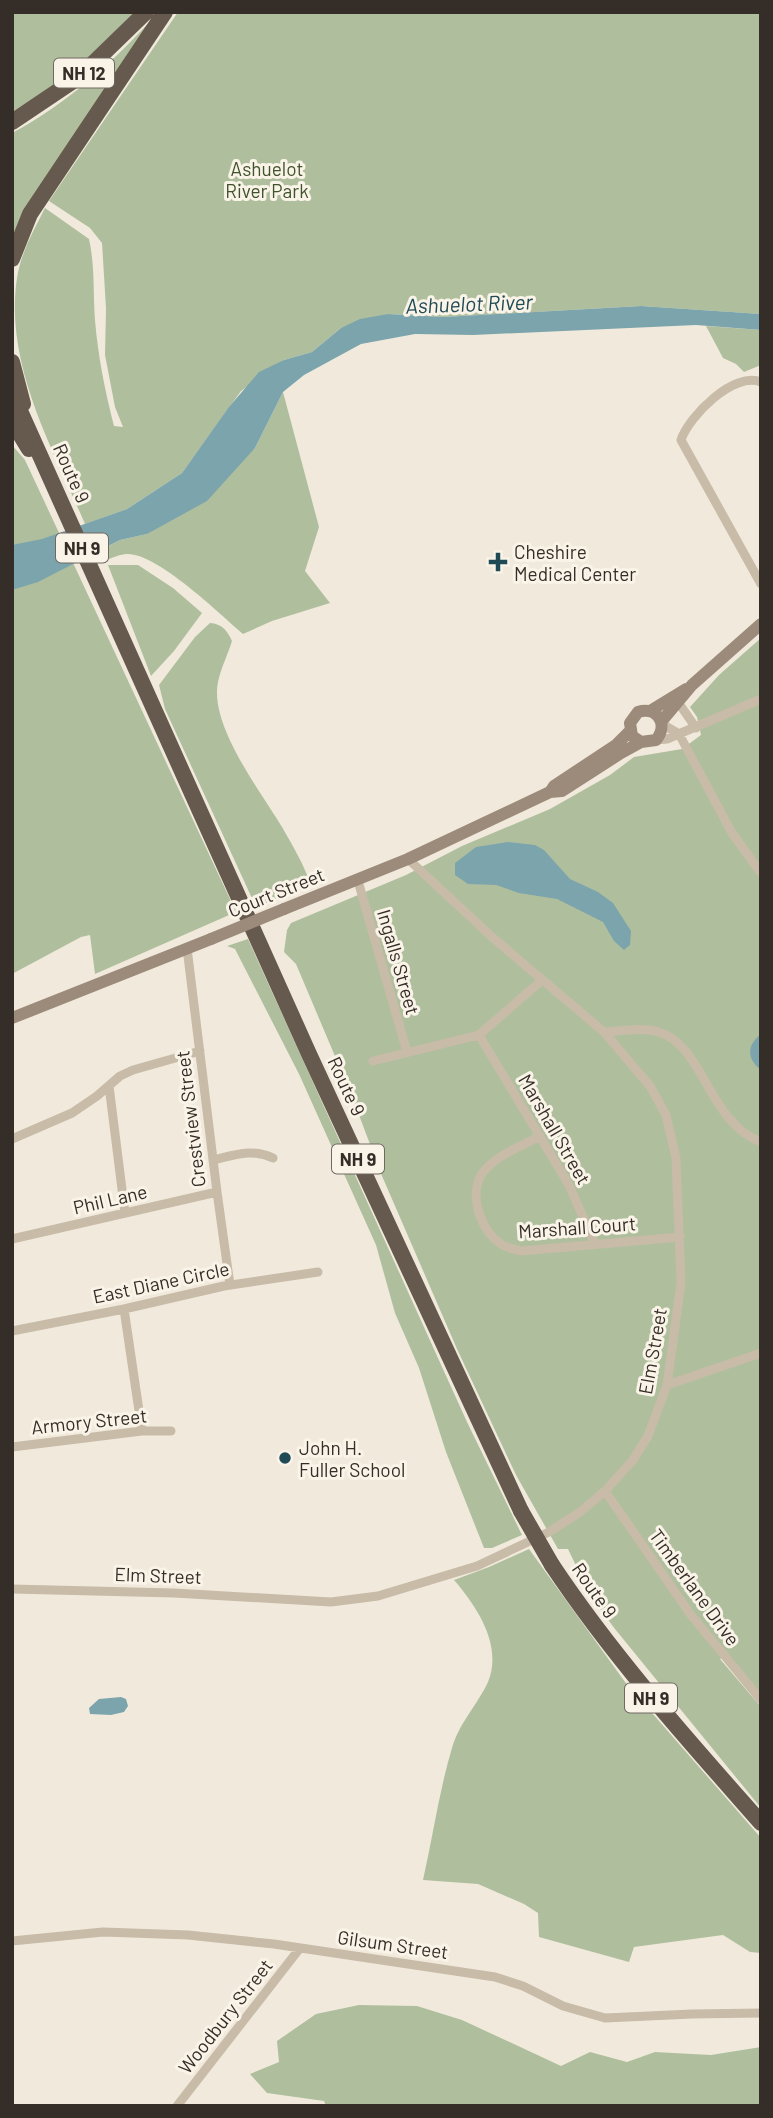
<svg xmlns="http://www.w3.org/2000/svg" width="773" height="2118" viewBox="0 0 773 2118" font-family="Barlow,sans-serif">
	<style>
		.green { fill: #afbf9d }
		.water { fill: #7ca4ac }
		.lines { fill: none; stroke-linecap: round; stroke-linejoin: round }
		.minor { stroke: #c8bba8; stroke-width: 9 }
		.secondary { stroke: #9c8b7a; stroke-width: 12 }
		.trunk { stroke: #66594d; stroke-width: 16 }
		.secondary-bridge { stroke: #9c8b7a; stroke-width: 12 }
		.trunk-bridge { stroke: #66594d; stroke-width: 16 }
		.poi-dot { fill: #204a55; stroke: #f9f3e8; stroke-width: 2.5 }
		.labels { text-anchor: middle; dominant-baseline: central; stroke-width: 6; stroke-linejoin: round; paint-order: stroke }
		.shield { fill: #f9f3e8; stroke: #706962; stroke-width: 2 }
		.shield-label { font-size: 18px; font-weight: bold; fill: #352e28 }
		.park-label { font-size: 19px; fill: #40532d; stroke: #f9f3e8 }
		.street-label { font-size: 19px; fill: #352e28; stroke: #f9f3e8 }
		.poi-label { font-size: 19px; fill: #352e28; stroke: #f9f3e8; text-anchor: start }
		.water-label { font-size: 21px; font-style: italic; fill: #204a55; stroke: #f9f3e8 }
	</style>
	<rect width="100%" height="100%" fill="#f1eadc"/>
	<path class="green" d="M 12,12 L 136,12 L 71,74 L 12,112 Z
		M 178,12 L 761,12 L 761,314 L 641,306 L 443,317 L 388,314 L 341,328 L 312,352 L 284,360 L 241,391 L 182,473 L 127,509 L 85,524 C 52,447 4,364 17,278 C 21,252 34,230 45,208 L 89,239 C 95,266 93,292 95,320 C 98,356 105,391 114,426 L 123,427 L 115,407 L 105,355 L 106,308 L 102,243 L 90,228 L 49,201 Z
		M 155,16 L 12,250 L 12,133 C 67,104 114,61 155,16 Z
		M 706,326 L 761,330 L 761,365 L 744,372 L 736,364 L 723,358 Z
		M 283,392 L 319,527 L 305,571 L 330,603 L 272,621 L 243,634 C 220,614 157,553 127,554 C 121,554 112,558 106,560 L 101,550 L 120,540 L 147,534 L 255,448 Z
		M 12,431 L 15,436 L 13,446 L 25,460 L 236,912 L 95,974 L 90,935 L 81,937 L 12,974 Z
		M 108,565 L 138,565 L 173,588 L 202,613 L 174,651 L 151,676 Z
		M 210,623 C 222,624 227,630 232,641 C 228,654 221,668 218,682 C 209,725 261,792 282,827 C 293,846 304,865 311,885 L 256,907 L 165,709 L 159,685 L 195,637 Z
		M 761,638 L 761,1695 L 727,1655 L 720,1659 L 761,1707 L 761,1808 L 615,1629 L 591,1597 L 568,1549 L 558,1549 L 516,1475 L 457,1349 L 382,1176 L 351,1094 L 296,964 L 284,952 L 287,930 L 291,923 L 406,875 L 462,846 L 550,809 L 610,775 L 634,757 L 682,749 L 701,735 L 697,717 L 690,707 L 719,675 Z
		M 248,939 L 467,1422 L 522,1535 L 492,1548 L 484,1548 L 446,1452 L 419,1368 L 395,1313 L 376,1245 L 299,1074 L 235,949 L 227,946 Z
		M 529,1549 L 625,1682 L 761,1838 L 761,1953 L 750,1952 L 723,1935 L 634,1947 L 629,1962 L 539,1937 L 538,1913 L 524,1904 L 478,1884 L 423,1880 C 433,1836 439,1791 452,1748 C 459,1723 478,1704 488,1682 C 503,1645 477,1607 454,1580 L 489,1567 Z
		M 359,2005 L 417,2006 L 462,2020 L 561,2066 L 590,2052 L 627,2062 L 655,2052 L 711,2055 L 761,2047 L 761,2106 L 326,2106 L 324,2101 L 267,2093 L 250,2074 L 279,2062 L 277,2041 L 316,2014 Z"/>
	<path class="water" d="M 641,306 L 761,314 L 761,330 L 696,325 L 473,335 L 415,334 L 361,344 L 304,375 L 283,392 L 255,448 L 207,501 L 147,534 L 120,540 L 38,582 L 12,590 L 12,545 L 42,539 L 127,509 L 182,473 L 229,407 L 259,372 L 284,360 L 312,352 L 341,328 L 360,319 L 388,314 L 443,317 Z
		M 508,842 L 535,845 L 544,850 L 570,879 L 598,892 L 613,903 L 631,931 L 630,945 L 624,950 L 614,941 L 603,922 L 557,899 L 519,893 L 496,885 L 468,884 L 455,875 L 455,863 L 476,847 Z
		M 761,1034 L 761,1070 C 747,1059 746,1046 761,1034 Z
		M 121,1697 L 126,1699 L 128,1706 L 124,1712 L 111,1715 L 90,1714 L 89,1708 L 99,1699 Z"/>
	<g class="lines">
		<path class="minor" d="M 761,382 C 734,371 689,416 681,440 L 761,584
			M 678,702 L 696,728
			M 662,724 L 679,734 L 732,833 L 761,873
			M 656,740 L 667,739 L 761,699
			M 358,881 L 407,1052
			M 187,948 L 217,1192 L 230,1285
			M 604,1032 C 621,1031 643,1027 659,1032 C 704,1046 708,1122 761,1142
			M 479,1035 L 569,1185 L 595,1244
			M 373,1061 L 479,1035 L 542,980
			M 109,1086 L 125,1213
			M 540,1136 C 522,1146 497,1155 484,1171 C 467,1192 480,1231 501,1244 C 507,1248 514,1249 521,1251 L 680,1237
			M 12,1139 L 72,1113 L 97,1096 L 120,1076 L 133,1070 L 200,1051
			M 213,1160 C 235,1155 252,1148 273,1158
			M 12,1239 L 217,1192
			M 124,1309 L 142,1431
			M 12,1331 L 124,1309 L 224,1286 L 318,1272
			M 667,1385 L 761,1353
			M 12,1447 L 142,1431 L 171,1431
			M 605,1491 L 691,1615 L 761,1700
			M 12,1589 L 174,1593 L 331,1602 L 378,1596 L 477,1566 L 549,1532 L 580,1512 L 605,1491 L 633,1460 L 648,1436 L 667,1385 L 681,1283 L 676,1158 L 666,1115 L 650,1086 L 604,1032 L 492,937 L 408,859
			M 12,1941 L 103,1932 L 188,1935 L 274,1944 L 495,1977 L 523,1986 L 563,2006 L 605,2018 L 692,2014 L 761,2013
			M 177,2106 L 300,1948"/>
		<path class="secondary" d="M 650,711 L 686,689
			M 661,722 L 692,685 L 761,624
			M 550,792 L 554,786 L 616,745 L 630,731
			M 284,909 L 408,859 L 550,792 L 562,791 L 621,753 L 641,742 L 656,740 C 669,724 657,706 638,712 L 630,723 L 632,736 L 641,742
			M 12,1018 L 211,939"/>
		<path class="trunk" d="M 12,122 L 79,77 L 146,12
			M 12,259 L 30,214 L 165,12
			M 12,362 L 23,404
			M 12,393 L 309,1054 L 521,1511
			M 12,421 L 29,449
			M 552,1565 C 614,1658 688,1740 761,1823"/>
		<path class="secondary-bridge" d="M 211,939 L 284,909"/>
		<path class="trunk-bridge" d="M 521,1511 L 552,1565"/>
	</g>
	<g class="poi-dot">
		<path d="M494.5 551.5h7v7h7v7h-7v7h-7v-7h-7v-7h7z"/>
		<circle cx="285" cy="1458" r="7"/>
	</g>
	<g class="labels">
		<g class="shield">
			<rect x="54" y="58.5" width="60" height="29" rx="5"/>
			<rect x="56" y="533.5" width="52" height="29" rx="5"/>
			<rect x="332" y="1144.5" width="52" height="29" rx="5"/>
			<rect x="625" y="1683.5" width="52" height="29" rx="5"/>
		</g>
		<g class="shield-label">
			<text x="84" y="73">NH 12</text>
			<text x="82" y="548">NH 9</text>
			<text x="358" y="1159">NH 9</text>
			<text x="651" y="1698">NH 9</text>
		</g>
		<g class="park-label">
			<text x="267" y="168">Ashuelot<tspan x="267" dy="22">River Park</tspan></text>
		</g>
		<g class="street-label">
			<text transform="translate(72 473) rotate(66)">Route 9</text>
			<text transform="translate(276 892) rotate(-22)">Court Street</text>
			<text transform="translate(399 962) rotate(74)">Ingalls Street</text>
			<text transform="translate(347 1086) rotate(65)">Route 9</text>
			<text transform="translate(190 1119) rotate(-97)">Crestview Street</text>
			<text transform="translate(555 1129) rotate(60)">Marshall Street</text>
			<text transform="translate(110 1199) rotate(-13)">Phil Lane</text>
			<text transform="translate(577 1227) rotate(-4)">Marshall Court</text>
			<text transform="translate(161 1282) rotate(-12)">East Diane Circle</text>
			<text transform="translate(652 1351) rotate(-80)">Elm Street</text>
			<text transform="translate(89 1421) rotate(-6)">Armory Street</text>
			<text transform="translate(158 1575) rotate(2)">Elm Street</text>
			<text transform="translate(695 1587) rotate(54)">Timberlane Drive</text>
			<text transform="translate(595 1590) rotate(55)">Route 9</text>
			<text transform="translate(393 1944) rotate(8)">Gilsum Street</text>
			<text transform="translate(225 2016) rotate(-52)">Woodbury Street</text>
		</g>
		<g class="poi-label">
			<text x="514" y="551">Cheshire<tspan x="514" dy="22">Medical Center</tspan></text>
			<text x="299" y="1447">John H.<tspan x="299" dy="22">Fuller School</tspan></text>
		</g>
		<g class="water-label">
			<text transform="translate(469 303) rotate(-2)">Ashuelot River</text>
		</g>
	</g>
	<rect width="773" height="2118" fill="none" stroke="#352e28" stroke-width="28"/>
</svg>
